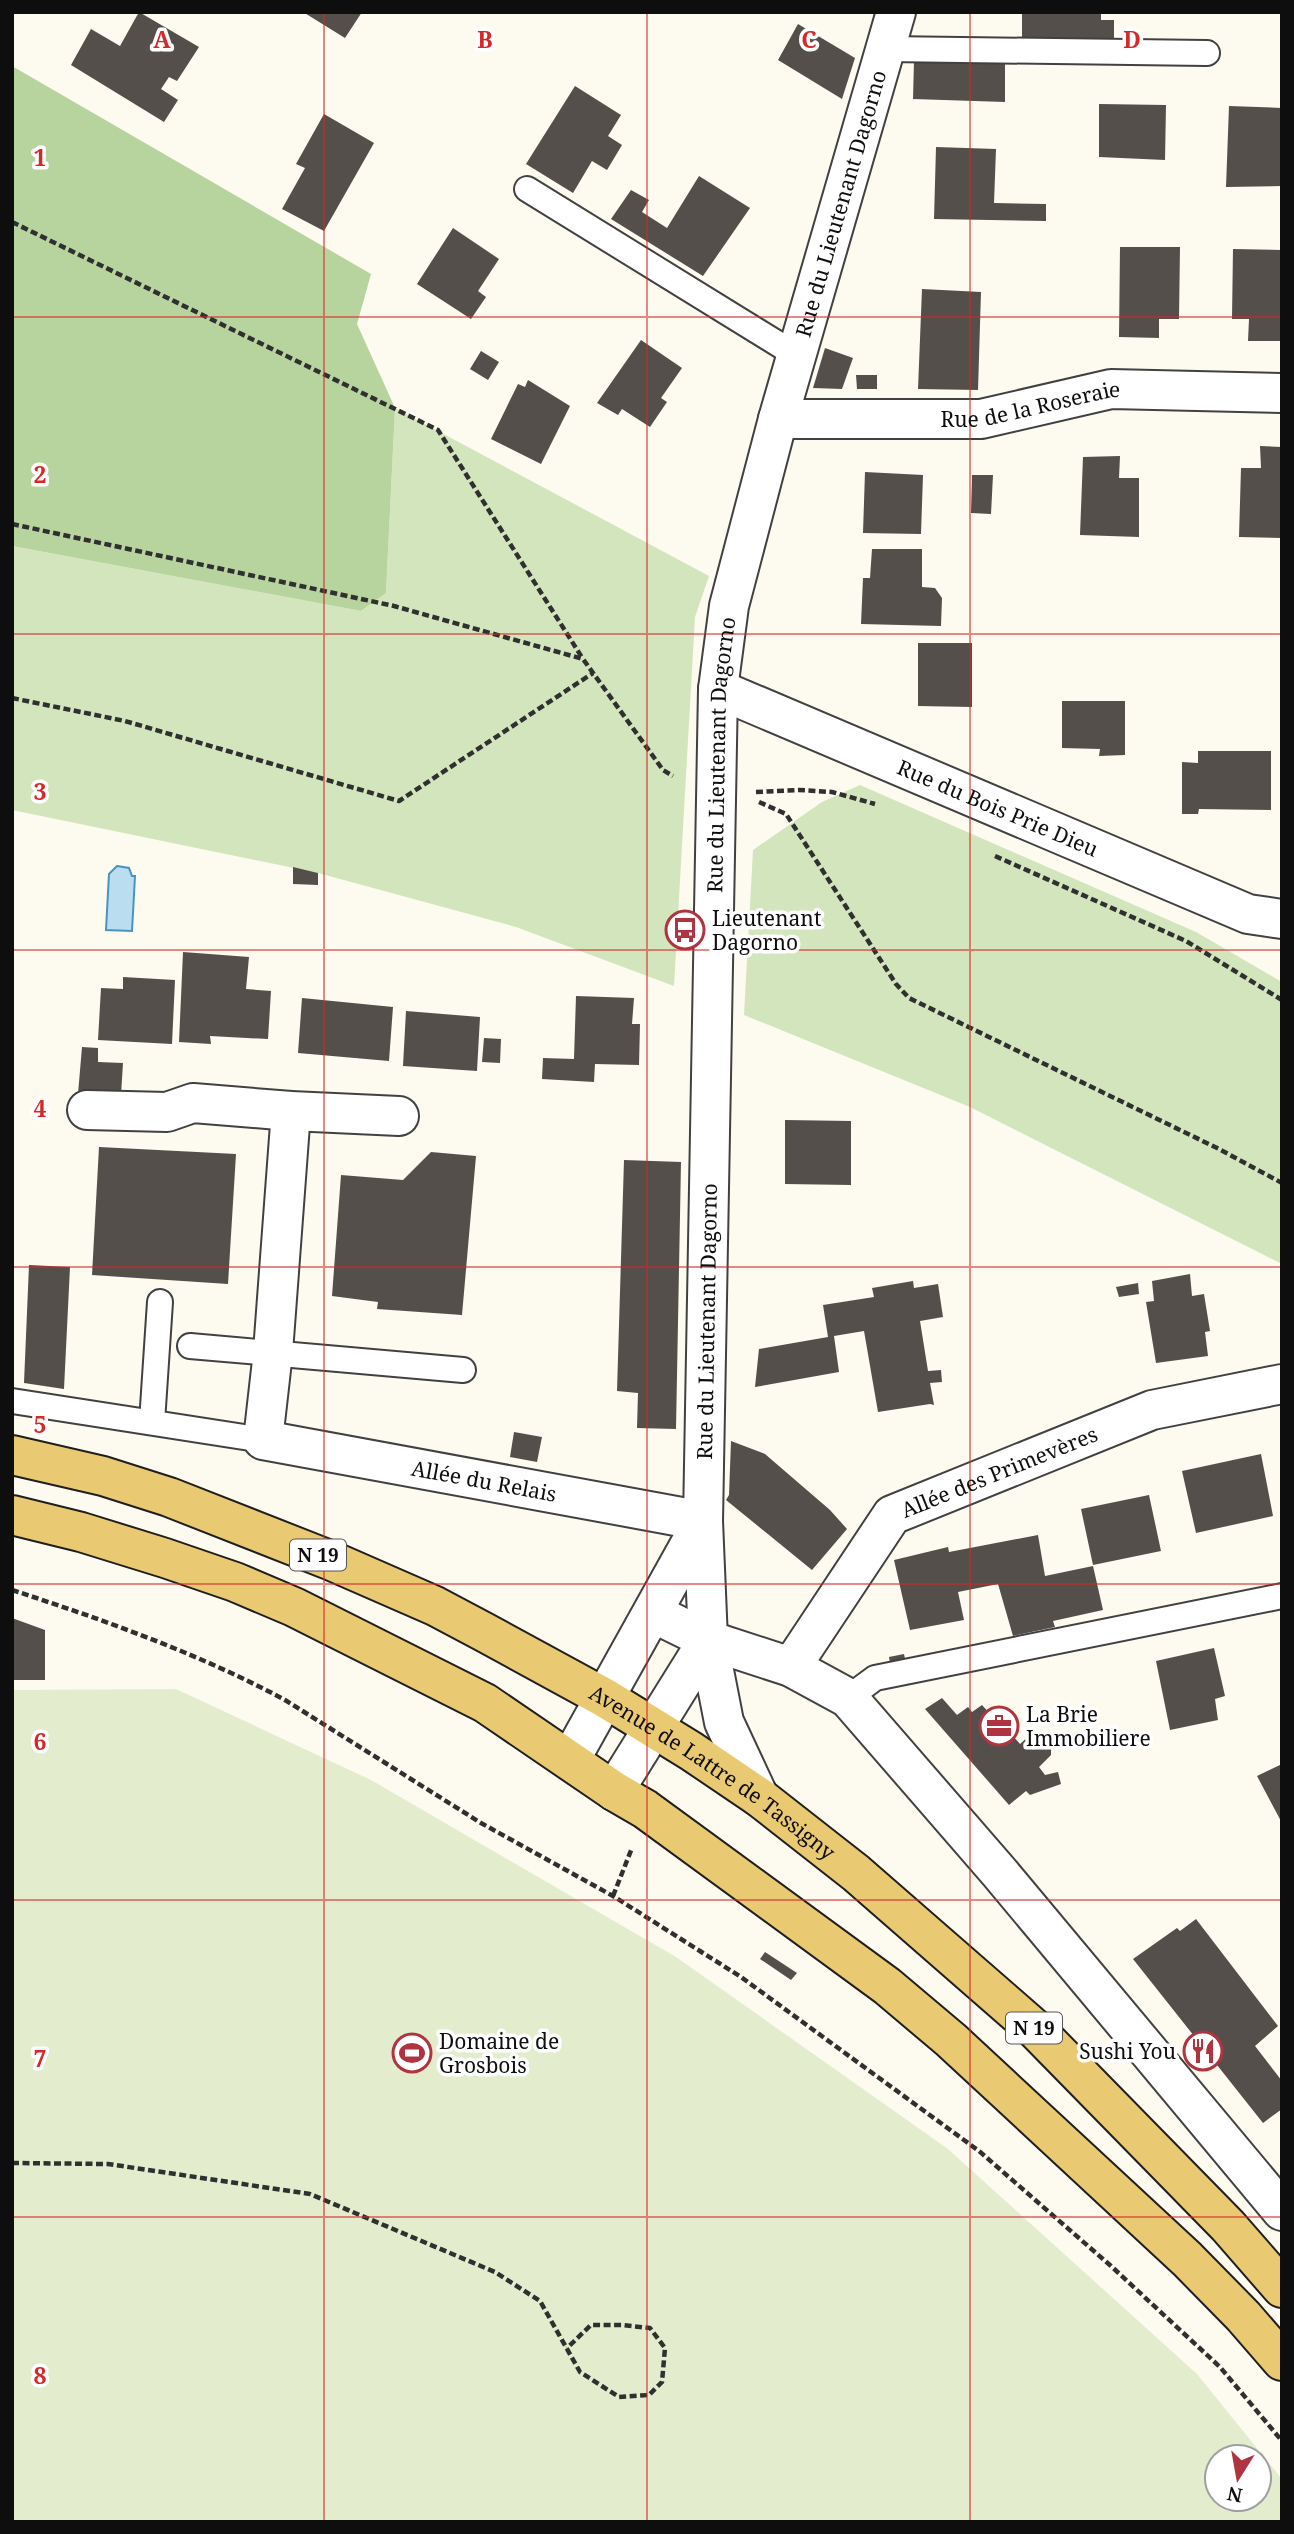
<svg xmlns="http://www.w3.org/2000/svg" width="1294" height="2534" viewBox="0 0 1294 2534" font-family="'Noto Serif',serif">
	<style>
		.green { fill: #d3e5bd }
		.forest { fill: #b8d49e }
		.pitch { fill: #e3edce; fill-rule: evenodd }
		.water { fill: #badef0; stroke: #4894bf; stroke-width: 2 }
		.building { fill: #554f4b }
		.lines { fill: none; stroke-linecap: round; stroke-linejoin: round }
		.service-casing { stroke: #414141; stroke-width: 28 }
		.minor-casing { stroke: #414141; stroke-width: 42 }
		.tertiary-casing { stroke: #414141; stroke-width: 42 }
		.primary-casing { stroke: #1f1f1f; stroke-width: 42 }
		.path { stroke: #303030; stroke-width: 4.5; stroke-dasharray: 7 3.5; stroke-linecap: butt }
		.service { stroke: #fff; stroke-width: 24 }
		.minor { stroke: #fff; stroke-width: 38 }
		.tertiary { stroke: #fff; stroke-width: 38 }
		.primary { stroke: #eac973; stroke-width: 38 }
		.grid { fill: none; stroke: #d62828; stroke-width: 2; stroke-opacity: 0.55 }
		.labels { text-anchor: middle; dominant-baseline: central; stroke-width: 7; stroke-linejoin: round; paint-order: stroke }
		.shield { fill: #fff; stroke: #565656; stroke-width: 2 }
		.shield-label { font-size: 19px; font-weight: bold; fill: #0e0e0e }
		.street-label { font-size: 21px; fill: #0e0e0e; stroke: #fff }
		.poi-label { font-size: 21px; fill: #0e0e0e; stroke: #fff; text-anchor: start }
		.grid-label { font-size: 23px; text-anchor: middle; font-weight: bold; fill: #d62828; stroke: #fff; stroke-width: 7; stroke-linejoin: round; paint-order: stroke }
	</style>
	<rect width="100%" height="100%" fill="#fdfaf0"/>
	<path class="green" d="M 395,408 L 709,576 L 695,617 L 674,986 L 516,927 L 318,873 L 12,810 L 12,546 L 361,611 L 386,593 Z
		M 860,785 L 1196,932 L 1282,982 L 1282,1264 L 970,1107 L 744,1015 L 753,850 L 822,802 Z"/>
	<path class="forest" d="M 12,66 L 371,274 L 357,324 L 395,408 L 386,593 L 361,611 L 12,546 Z"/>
	<path class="pitch" d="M 176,1689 L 371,1780 L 676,1957 L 948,2149 L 1197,2374 L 1282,2479 L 1282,2522 L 12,2522 L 12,1690 ZM 1217,2457 L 1259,2457 L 1259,2499 L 1217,2499 Z"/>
	<path class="water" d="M 117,866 L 129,868 L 132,876 L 135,876 L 132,931 L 106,930 L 109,874 Z"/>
	<path class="building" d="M 139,12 L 199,47 L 177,81 L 169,77 L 161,89 L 178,100 L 164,122 L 71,65 L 91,29 L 120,46 Z
		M 303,12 L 362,12 L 345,38 Z
		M 1022,12 L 1101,12 L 1101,20 L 1114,20 L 1114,43 L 1022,40 Z
		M 798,24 L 855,58 L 842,99 L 778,60 Z
		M 914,60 L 1005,61 L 1005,102 L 913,99 Z
		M 575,86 L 621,115 L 608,136 L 622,145 L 607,170 L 592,161 L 573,193 L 526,164 Z
		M 1099,104 L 1166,105 L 1165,160 L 1099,157 Z
		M 1229,106 L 1282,108 L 1282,186 L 1226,187 Z
		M 324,114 L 374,143 L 324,231 L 282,209 L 305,168 L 296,164 Z
		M 936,147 L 996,149 L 994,203 L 1046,204 L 1046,221 L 934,219 Z
		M 699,176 L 750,208 L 703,276 L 611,219 L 631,190 L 649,200 L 642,212 L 667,228 Z
		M 453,228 L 499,259 L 478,291 L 486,297 L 471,319 L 417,284 Z
		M 1120,247 L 1180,247 L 1179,319 L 1159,319 L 1159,338 L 1119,337 Z
		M 1233,249 L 1282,250 L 1282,341 L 1248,341 L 1249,319 L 1232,319 Z
		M 922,289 L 981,292 L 978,390 L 918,389 Z
		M 641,340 L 682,368 L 661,398 L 667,402 L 650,427 L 622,409 L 618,415 L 597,403 Z
		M 825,348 L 853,358 L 842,389 L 813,388 Z
		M 481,351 L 499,362 L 488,380 L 470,369 Z
		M 856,375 L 877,375 L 877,389 L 857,389 Z
		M 528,380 L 570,406 L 541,464 L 491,439 L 518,384 L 525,387 Z
		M 1260,446 L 1282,447 L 1282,538 L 1239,537 L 1241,468 L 1261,468 Z
		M 1120,456 L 1119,478 L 1139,478 L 1139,537 L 1080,535 L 1083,457 Z
		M 865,472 L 923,475 L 921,534 L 863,533 Z
		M 972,475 L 993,475 L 991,514 L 971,513 Z
		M 872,549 L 922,549 L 922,587 L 935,588 L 942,598 L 941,626 L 861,624 L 863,578 L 870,578 Z
		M 918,643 L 972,643 L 972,707 L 918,706 Z
		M 1062,701 L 1125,701 L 1125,755 L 1099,756 L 1100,749 L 1062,748 Z
		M 1198,751 L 1271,751 L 1271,810 L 1199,809 L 1198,814 L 1182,814 L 1182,762 L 1198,763 Z
		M 293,867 L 318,873 L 318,885 L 293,884 Z
		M 183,952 L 249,957 L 246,989 L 271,991 L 268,1039 L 210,1036 L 211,1044 L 179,1042 Z
		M 123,977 L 175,980 L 172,1044 L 98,1040 L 101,988 L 123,989 Z
		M 576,996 L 634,998 L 632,1024 L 640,1024 L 639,1065 L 595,1064 L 594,1082 L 542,1079 L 543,1058 L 574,1059 Z
		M 302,998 L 393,1007 L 389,1061 L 298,1053 Z
		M 406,1011 L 480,1017 L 477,1071 L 403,1066 Z
		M 484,1038 L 501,1039 L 500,1063 L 482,1062 Z
		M 82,1047 L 98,1048 L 98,1062 L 123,1063 L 121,1095 L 78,1094 Z
		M 785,1120 L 851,1121 L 851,1185 L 785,1184 Z
		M 99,1147 L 236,1154 L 228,1284 L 92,1275 Z
		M 431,1152 L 476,1156 L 462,1315 L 377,1309 L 378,1302 L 332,1296 L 341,1175 L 403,1180 Z
		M 624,1160 L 681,1162 L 676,1429 L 637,1428 L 638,1393 L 617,1391 Z
		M 29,1265 L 70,1267 L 64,1389 L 24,1383 Z
		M 1190,1274 L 1192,1296 L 1204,1294 L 1210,1331 L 1205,1332 L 1208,1356 L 1156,1363 L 1146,1302 L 1154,1301 L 1152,1281 Z
		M 913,1281 L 914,1288 L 938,1284 L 943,1317 L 920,1321 L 928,1371 L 941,1370 L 942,1382 L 930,1383 L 934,1405 L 930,1404 L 878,1412 L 864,1331 L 834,1336 L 839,1372 L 755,1387 L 759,1349 L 828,1337 L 823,1305 L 874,1297 L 872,1288 Z
		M 1138,1283 L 1139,1294 L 1119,1297 L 1116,1287 Z
		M 514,1432 L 542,1437 L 537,1462 L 510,1457 Z
		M 731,1441 L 765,1454 L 830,1510 L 847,1529 L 812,1570 L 726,1500 L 729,1495 Z
		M 1261,1454 L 1273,1516 L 1196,1533 L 1182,1471 Z
		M 1149,1495 L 1161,1551 L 1093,1565 L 1081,1509 Z
		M 1038,1535 L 1045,1576 L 1093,1566 L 1103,1610 L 1053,1621 L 1055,1627 L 1013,1636 L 998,1584 L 958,1592 L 964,1620 L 910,1630 L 894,1560 L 948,1547 L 949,1552 Z
		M 12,1618 L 45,1630 L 45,1680 L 12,1680 Z
		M 1214,1648 L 1225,1696 L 1215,1699 L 1218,1720 L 1170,1730 L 1156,1661 Z
		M 904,1654 L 905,1659 L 890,1663 L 889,1657 Z
		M 942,1698 L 957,1715 L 968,1707 L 972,1712 L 982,1705 L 993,1717 L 995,1715 L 1020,1744 L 1031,1734 L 1041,1734 L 1051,1747 L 1051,1755 L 1039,1767 L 1045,1775 L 1058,1772 L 1061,1784 L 1030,1795 L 1026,1791 L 1009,1805 L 925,1709 Z
		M 1282,1764 L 1282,1823 L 1257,1776 Z
		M 1196,1919 L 1278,2026 L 1255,2046 L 1282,2081 L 1282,2109 L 1263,2123 L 1133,1959 L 1177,1928 L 1180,1931 Z
		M 765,1952 L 797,1973 L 791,1980 L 760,1959 Z"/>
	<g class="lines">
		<defs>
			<path id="service" d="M 886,49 L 1207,53
				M 527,189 L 796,355
				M 190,1346 L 463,1370
				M 12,1401 L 263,1440
				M 152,1422 L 160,1302
				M 848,1698 L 875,1678 L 1282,1596"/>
			<g id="minor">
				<path id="s1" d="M 778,419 L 981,419 L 1111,389 L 1282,393"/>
				<path id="s2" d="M 718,689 L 1248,914 L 1282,919"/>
				<path d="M 87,1110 L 167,1112 L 193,1103 L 291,1111 L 399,1116"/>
				<path id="s3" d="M 291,1111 L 273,1352 L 263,1440 L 703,1521"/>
				<path d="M 653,1613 L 708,1640 L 791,1667 L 848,1698 L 999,1872 L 1282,2211"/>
				<path id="s4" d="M 791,1667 L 892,1515 L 1152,1410 L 1282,1384"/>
			</g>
			<g id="tertiary">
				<path d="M 570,1760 L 703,1521"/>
				<path d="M 614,1791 L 708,1640"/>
				<path id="s5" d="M 759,1797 L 724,1722 L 708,1640 L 703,1521 L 718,689 L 729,606 L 778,419 L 896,12"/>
			</g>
			<g id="primary">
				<path id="s6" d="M 12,1455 L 103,1476 L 169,1497 L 332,1561 L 435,1606 L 484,1632 L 605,1698 L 691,1751 L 759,1797 L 856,1873 L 1036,2030 L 1228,2226 L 1282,2288"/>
				<path d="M 12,1515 L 81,1532 L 165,1558 L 235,1582 L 294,1607 L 485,1703 L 614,1791 L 645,1809 L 887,1986 L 951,2040 L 1187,2259 L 1243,2316 L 1282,2361"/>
			</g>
		</defs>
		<use href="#service" class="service-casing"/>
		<use href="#minor" class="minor-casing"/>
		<use href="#tertiary" class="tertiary-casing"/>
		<use href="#primary" class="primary-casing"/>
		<path class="path" d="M 12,222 L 438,430 L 583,659
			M 12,524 L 394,606 L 583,659 L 663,770 L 673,776
			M 12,698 L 125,721 L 399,801 L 593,673
			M 756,792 L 799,790 L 832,792 L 875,804
			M 759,802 L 786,814 L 896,984 L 909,998 L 1219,1149 L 1282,1183
			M 995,856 L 1186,941 L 1282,1000
			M 12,1590 C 104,1620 200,1654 285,1700 L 481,1823 L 613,1896 L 741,1977 L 979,2151 L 1111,2266 L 1220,2367 L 1282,2441
			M 613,1896 L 632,1848
			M 12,2163 L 108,2164 L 310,2194 L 495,2272 L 540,2301 L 580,2372 L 619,2397 L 649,2395 L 662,2382 L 665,2348 L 650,2328 L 622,2325 L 591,2325 L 567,2348"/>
		<use href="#service" class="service"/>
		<use href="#minor" class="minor"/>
		<use href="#tertiary" class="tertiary"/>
		<use href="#primary" class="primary"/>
	</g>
	<path class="grid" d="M 324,12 L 324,2522M 647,12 L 647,2522M 970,12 L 970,2522M 12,317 L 1282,317M 12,634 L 1282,634M 12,950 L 1282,950M 12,1267 L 1282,1267M 12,1584 L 1282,1584M 12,1900 L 1282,1900M 12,2217 L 1282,2217"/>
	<defs>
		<symbol id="bus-ring" viewBox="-11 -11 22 22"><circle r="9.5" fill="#fff" stroke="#b0343f" stroke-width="1.5"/><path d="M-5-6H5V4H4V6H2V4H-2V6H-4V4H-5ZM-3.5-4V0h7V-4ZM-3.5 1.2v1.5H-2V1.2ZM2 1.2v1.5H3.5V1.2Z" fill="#b0343f"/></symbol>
		<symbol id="office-ring" viewBox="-11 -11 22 22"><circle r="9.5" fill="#fff" stroke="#b0343f" stroke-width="1.5"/><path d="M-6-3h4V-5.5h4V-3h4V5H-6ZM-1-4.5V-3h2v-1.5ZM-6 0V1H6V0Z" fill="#b0343f"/></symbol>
		<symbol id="restaurant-ring" viewBox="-11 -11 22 22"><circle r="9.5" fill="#fff" stroke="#b0343f" stroke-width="1.5"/><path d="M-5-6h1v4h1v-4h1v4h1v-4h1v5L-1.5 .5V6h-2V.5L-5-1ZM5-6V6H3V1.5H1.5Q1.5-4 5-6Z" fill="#b0343f"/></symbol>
		<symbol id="stadium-ring" viewBox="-11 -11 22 22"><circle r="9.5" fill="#fff" stroke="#b0343f" stroke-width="1.5"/><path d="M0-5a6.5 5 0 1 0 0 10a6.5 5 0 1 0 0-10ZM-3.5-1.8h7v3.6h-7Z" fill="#b0343f"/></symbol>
	</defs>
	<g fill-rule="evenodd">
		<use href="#bus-ring" x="663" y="908" width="44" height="44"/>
		<use href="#office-ring" x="977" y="1704" width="44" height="44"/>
		<use href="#restaurant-ring" x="1181" y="2029" width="44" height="44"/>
		<use href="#stadium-ring" x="390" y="2031" width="44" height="44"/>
	</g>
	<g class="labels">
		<g class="shield">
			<rect x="290" y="1539.5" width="56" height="31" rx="5"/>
			<rect x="1006" y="2012.5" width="56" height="31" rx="5"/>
		</g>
		<g class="shield-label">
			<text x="318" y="1555">N 19</text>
			<text x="1034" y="2028">N 19</text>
		</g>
		<g class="street-label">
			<text stroke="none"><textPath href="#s5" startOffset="1619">Rue du Lieutenant Dagorno</textPath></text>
			<text stroke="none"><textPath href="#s1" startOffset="254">Rue de la Roseraie</textPath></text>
			<text stroke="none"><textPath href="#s5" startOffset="1052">Rue du Lieutenant Dagorno</textPath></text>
			<text stroke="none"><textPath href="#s2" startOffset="304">Rue du Bois Prie Dieu</textPath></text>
			<text stroke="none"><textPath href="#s5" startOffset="485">Rue du Lieutenant Dagorno</textPath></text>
			<text stroke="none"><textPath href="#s4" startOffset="298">Allée des Primevères</textPath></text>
			<text stroke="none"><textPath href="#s3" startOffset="555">Allée du Relais</textPath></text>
			<text stroke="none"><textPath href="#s6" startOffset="774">Avenue de Lattre de Tassigny</textPath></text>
		</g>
		<g class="poi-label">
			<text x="712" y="918">Lieutenant<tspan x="712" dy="24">Dagorno</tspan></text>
			<text x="1026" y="1714">La Brie<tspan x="1026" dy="24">Immobiliere</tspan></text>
			<text x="439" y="2041">Domaine de<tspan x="439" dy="24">Grosbois</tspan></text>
			<text x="1176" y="2051" text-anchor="end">Sushi You</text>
		</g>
	</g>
	<g class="grid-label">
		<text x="162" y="48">A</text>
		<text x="485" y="48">B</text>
		<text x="809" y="48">C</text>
		<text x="1132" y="48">D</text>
		<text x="40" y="166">1</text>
		<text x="40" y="483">2</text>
		<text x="40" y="800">3</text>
		<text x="40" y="1117">4</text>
		<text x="40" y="1433">5</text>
		<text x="40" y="1750">6</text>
		<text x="40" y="2067">7</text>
		<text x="40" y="2384">8</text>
	</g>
	<rect width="1294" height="2534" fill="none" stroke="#0e0e0e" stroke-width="28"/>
	<g transform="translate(1238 2478) rotate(191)"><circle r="33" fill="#ffffff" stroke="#9f9f9f" stroke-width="2"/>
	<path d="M0-5L12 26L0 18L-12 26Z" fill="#b0343f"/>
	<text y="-10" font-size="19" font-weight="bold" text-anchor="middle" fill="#0e0e0e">N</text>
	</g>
</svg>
